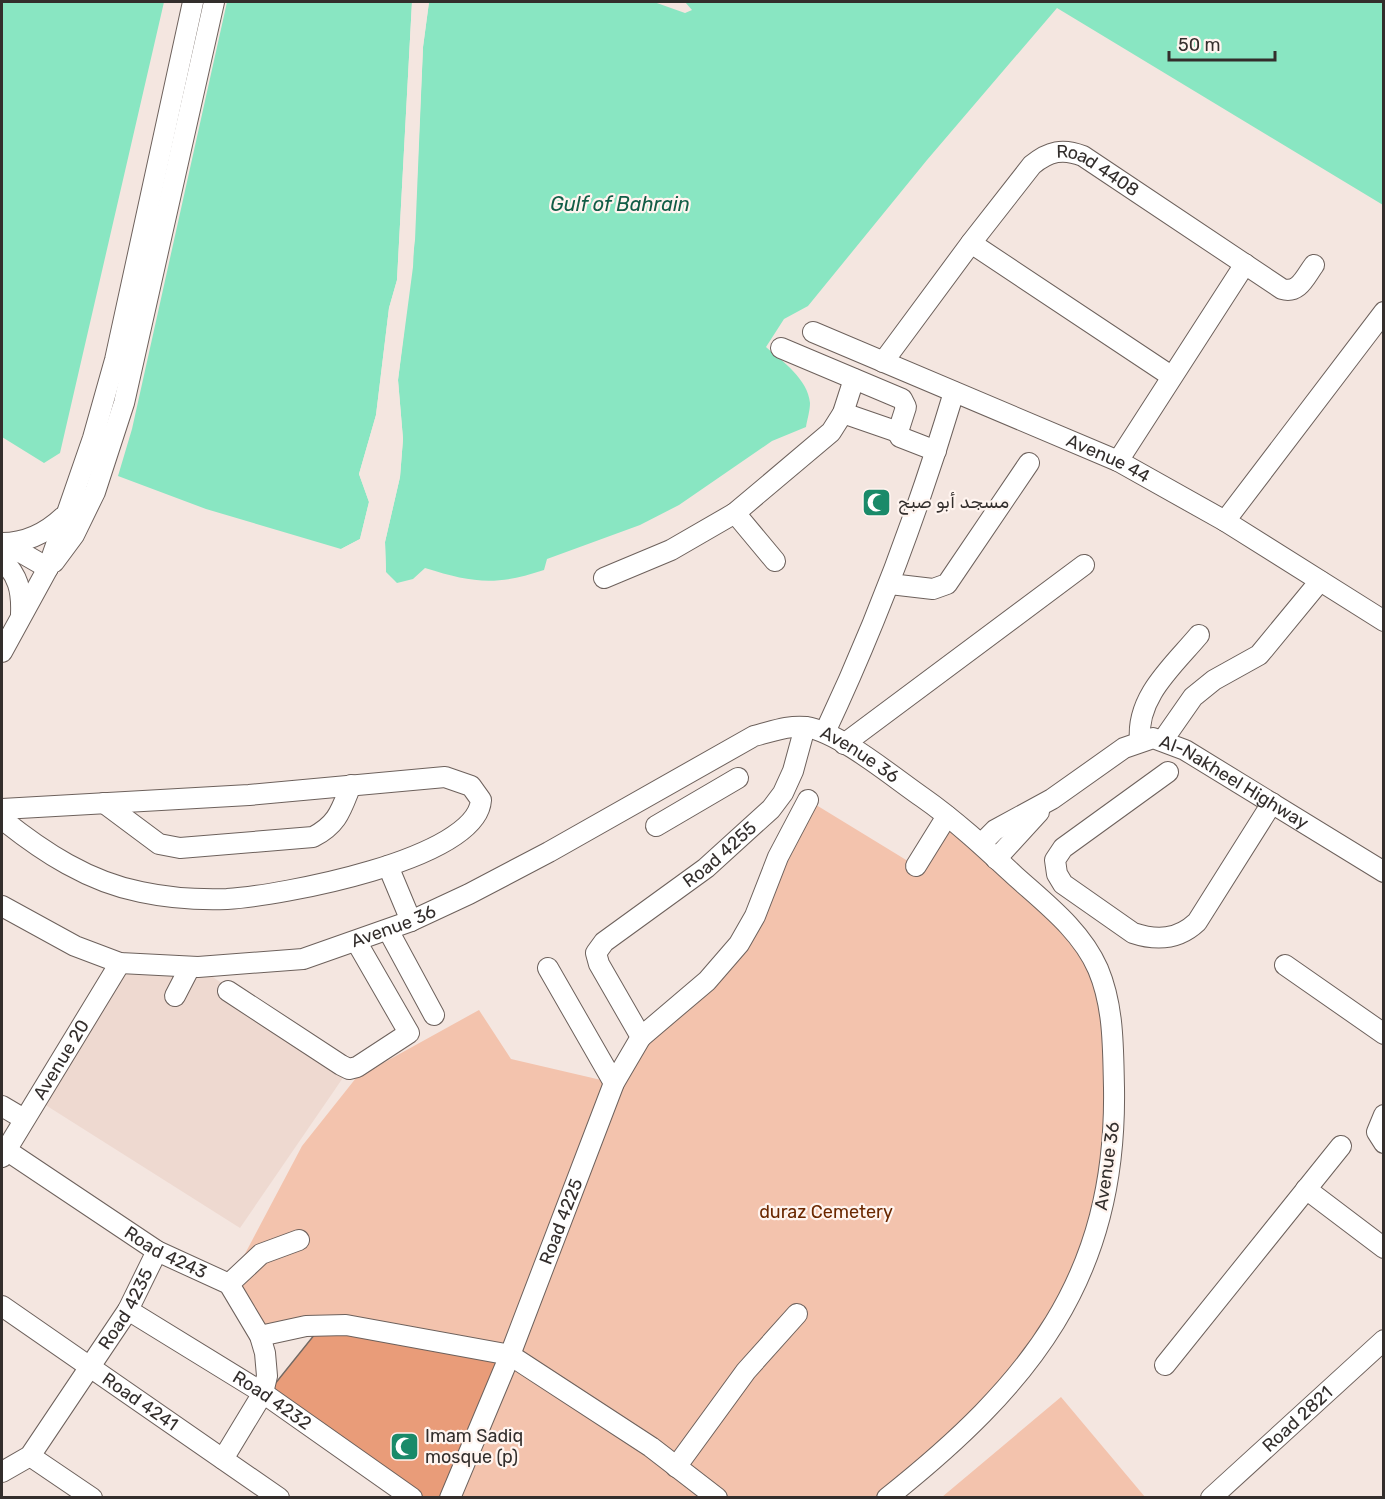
<svg xmlns="http://www.w3.org/2000/svg" width="1385" height="1499" viewBox="0 0 1385 1499" font-family="Rubik,Cairo,sans-serif">
	<style>
		.built { fill: #eed9d0 }
		.green { fill: #f3c3ad }
		.water { fill: #89e6c2 }
		.pier { fill: #f4e6e0 }
		.building { fill: #e99c79; stroke: #746963; stroke-width: 1.5 }
		.lines { fill: none; stroke-linecap: round; stroke-linejoin: round }
		.minor-casing { stroke: #6d615c; stroke-width: 22 }
		.minor { stroke: #fff; stroke-width: 20 }
		.labels { text-anchor: middle; dominant-baseline: central; stroke-width: 4.5; stroke-linejoin: round; paint-order: stroke }
		.street-label { font-size: 18px; fill: #332e2c; stroke: #fff4ef }
		.poi-label { font-size: 18px; fill: #332e2c; stroke: #fff4ef; text-anchor: start }
		.park-label { font-size: 18px; fill: #6b2800; stroke: #fff4ef }
		.water-label { font-size: 20px; font-style: italic; fill: #115d46; stroke: #fff4ef }
	</style>
	<rect width="100%" height="100%" fill="#f4e6e0"/>
	<path class="built" d="M 120,963 L 198,967 L 349,1069 L 240,1228 L 36,1099 Z"/>
	<path class="green" d="M 808,800 L 916,866 L 947,816 L 981,844 L 1098,968 L 1113,1046 L 1100,1217 L 1022,1371 L 878,1497 L 450,1497 L 323,1324 L 260,1336 L 229,1284 L 302,1146 L 356,1078 L 479,1010 L 511,1059 L 614,1083 L 641,1037 L 739,944 Z
		M 1061,1397 L 1145,1497 L 942,1497 Z"/>
	<path class="water" d="M 2,2 L 164,2 L 60,453 L 44,463 L 2,437 Z
		M 227,2 L 412,2 L 397,280 L 389,308 L 376,415 L 359,474 L 369,502 L 360,539 L 341,549 L 206,509 L 118,476 L 132,429 Z
		M 429,2 L 654,2 L 685,13 L 692,10 L 685,2 L 1383,2 L 1383,205 L 1057,8 L 927,160 L 808,306 L 784,319 L 766,347 C 782,361 808,379 810,403 C 810,411 807,420 806,427 L 772,441 L 679,505 L 640,525 L 547,559 L 544,570 C 496,586 473,583 425,568 L 413,579 L 397,583 L 386,572 L 385,542 L 400,477 L 403,439 L 398,380 L 413,267 L 423,47 Z"/>
	<path class="pier" d="M 412,2 L 415,2 L 400,280 L 392,309 L 379,416 L 362,474 L 372,503 L 362,540 L 345,551 L 341,549 L 360,539 L 369,502 L 359,474 L 376,415 L 389,308 L 397,280 Z
		M 426,2 L 429,2 L 423,47 L 415,240 L 398,380 L 403,439 L 400,477 L 385,542 L 386,572 L 383,571 L 382,542 L 397,477 L 400,439 L 395,380 L 410,266 L 417,154 L 420,47 Z"/>
	<path class="building" d="M 323,1324 L 505,1354 L 449,1498 L 412,1498 L 266,1395 Z"/>
	<g class="lines">
		<defs>
			<g id="minor">
				<path d="M 971,243 L 1171,376"/>
				<path id="s1" d="M 813,332 L 1118,461 L 1225,521 L 1384,621"/>
				<path d="M 781,348 L 902,399 L 906,407 L 898,432 L 900,437 L 936,451"/>
				<path id="s2" d="M 883,362 L 971,243 L 1032,165 C 1049,151 1063,148 1083,156 L 1282,289 C 1299,294 1305,277 1314,265"/>
				<path d="M 843,413 L 898,432"/>
				<path d="M 1118,461 L 1245,264"/>
				<path d="M 735,513 L 775,561"/>
				<path d="M 1225,521 L 1384,312"/>
				<path d="M 2,543 C 26,543 46,533 63,517"/>
				<path d="M 2,546 L 22,553 L 48,568"/>
				<path d="M 2,559 C 18,576 22,590 21,614"/>
				<path d="M 54,562 L 74,535 L 95,492 L 124,403 L 214,2"/>
				<path d="M 604,578 L 671,550 L 735,513 L 831,432 L 843,413 L 854,379"/>
				<path d="M 890,584 L 933,589 L 947,584 L 1029,463"/>
				<path d="M 2,652 L 48,568 L 93,438 L 115,360 L 193,2"/>
				<path d="M 825,732 C 877,622 919,509 954,392"/>
				<path d="M 1140,740 C 1136,697 1173,666 1199,635"/>
				<path d="M 1163,740 L 1193,697 L 1214,680 L 1259,655 L 1320,581"/>
				<path d="M 844,744 L 1084,565"/>
				<path d="M 1168,772 L 1063,848 L 1055,860 L 1057,874 L 1063,884 L 1133,933 C 1157,941 1178,940 1197,922 L 1272,803"/>
				<path d="M 104,803 L 159,844 L 180,848 L 313,837 C 338,824 341,810 351,785"/>
				<path d="M 2,809 L 249,795 L 445,777 L 471,786 L 481,800 C 477,860 278,896 227,899 C 198,900 169,898 141,892 C 89,882 43,852 2,819"/>
				<path d="M 656,826 L 738,778"/>
				<path id="s3" d="M 981,844 L 995,830 L 1052,799 L 1124,748 L 1153,738 L 1185,750 L 1384,872"/>
				<path d="M 996,859 L 1039,812"/>
				<path d="M 388,866 L 411,921"/>
				<path d="M 916,866 L 947,816"/>
				<path id="s4" d="M 2,906 L 75,946 L 120,963 L 198,967 L 303,959 L 411,921 L 469,894 L 549,852 L 754,736 C 771,732 788,725 806,727 C 839,732 893,777 922,797 C 955,820 985,848 1014,875 C 1045,903 1081,930 1098,969 C 1114,1007 1113,1048 1114,1088 C 1117,1279 1029,1385 887,1498"/>
				<path d="M 388,930 L 434,1015"/>
				<path d="M 1285,965 L 1384,1034"/>
				<path d="M 548,968 L 614,1083"/>
				<path d="M 228,991 L 341,1065 L 349,1069 L 357,1067 L 409,1033 L 356,941"/>
				<path d="M 175,996 L 190,967"/>
				<path d="M 641,1037 L 707,981 L 739,944 L 755,916 L 778,857 L 808,800"/>
				<path d="M 2,1106 L 24,1119"/>
				<path d="M 1384,1115 L 1377,1132 L 1384,1143"/>
				<path id="s5" d="M 6,1150 L 157,1251 L 229,1284 L 260,1336 L 265,1353 L 267,1376 L 263,1393 L 223,1459"/>
				<path id="s6" d="M 2,1157 L 120,963"/>
				<path d="M 1306,1189 L 1384,1248"/>
				<path d="M 229,1284 L 261,1254 L 299,1240"/>
				<path id="s7" d="M 2,1306 L 279,1498"/>
				<path id="s8" d="M 128,1310 L 263,1393 L 412,1498"/>
				<path d="M 260,1336 L 306,1326 L 346,1325 L 510,1355 L 651,1447 L 717,1498"/>
				<path d="M 1165,1365 L 1341,1146"/>
				<path d="M 30,1456 L 92,1498"/>
				<path d="M 676,1467 L 746,1371 L 797,1314"/>
				<path id="s9" d="M 2,1472 L 30,1456 L 128,1310 L 157,1251"/>
				<path id="s10" d="M 450,1498 L 510,1355 L 614,1083 L 641,1037 L 599,964 L 596,953 L 604,942 L 706,868 L 771,809 L 783,793 L 793,771 L 805,727"/>
				<path id="s11" d="M 1211,1498 L 1384,1340"/>
			</g>
		</defs>
		<use href="#minor" class="minor-casing"/>
		<use href="#minor" class="minor"/>
	</g>
	<defs>
		<symbol id="mosque-square" viewBox="-11 -11 22 22"><rect x="-9" y="-9" width="18" height="18" rx="4" fill="#1a8a69" stroke="#fff4ef"/><path d="M3.5-4.9A6 6 0 1 0 3.5 4.9A5 5 0 1 1 3.5-4.9Z" fill="#fff"/></symbol>
	</defs>
	<g fill-rule="evenodd">
		<use href="#mosque-square" x="860" y="486" width="33" height="33"/>
		<use href="#mosque-square" x="388" y="1430" width="33" height="33"/>
	</g>
	<g class="labels">
		<g class="street-label">
			<text stroke="none"><textPath href="#s2" startOffset="321">Road 4408</textPath></text>
			<text stroke="none"><textPath href="#s1" startOffset="321">Avenue 44</textPath></text>
			<text stroke="none"><textPath href="#s4" startOffset="933">Avenue 36</textPath></text>
			<text stroke="none"><textPath href="#s3" startOffset="296">Al-Nakheel Highway</textPath></text>
			<text stroke="none"><textPath href="#s10" startOffset="754">Road 4255</textPath></text>
			<text stroke="none"><textPath href="#s4" startOffset="411">Avenue 36</textPath></text>
			<text stroke="none"><textPath href="#s6" startOffset="114">Avenue 20</textPath></text>
			<text transform="translate(1107 1166) rotate(-82)">Avenue 36</text>
			<text stroke="none"><textPath href="#s10" startOffset="298">Road 4225</textPath></text>
			<text stroke="none"><textPath href="#s5" startOffset="190">Road 4243</textPath></text>
			<text stroke="none"><textPath href="#s9" startOffset="208">Road 4235</textPath></text>
			<text stroke="none"><textPath href="#s7" startOffset="168">Road 4241</textPath></text>
			<text stroke="none"><textPath href="#s8" startOffset="170">Road 4232</textPath></text>
			<text stroke="none"><textPath href="#s11" startOffset="117">Road 2821</textPath></text>
		</g>
		<g class="poi-label">
			<text x="898" y="502">مسجد أبو صبح</text>
			<text x="425" y="1436">Imam Sadiq<tspan x="425" dy="21">mosque (p)</tspan></text>
		</g>
		<g class="park-label">
			<text x="826" y="1212">duraz Cemetery</text>
		</g>
		<g class="water-label">
			<text x="620" y="204">Gulf of Bahrain</text>
		</g>
	</g>
	<rect width="1385" height="1499" fill="none" stroke="#332e2c" stroke-width="6"/>
	<path d="M1169 51v9h106v-9" fill="none" stroke="#332e2c" stroke-width="3"/>
	<text x="1178" y="51" font-size="18" fill="#332e2c" stroke="#fff4ef" stroke-width="4.5" paint-order="stroke">50 m</text>
</svg>
